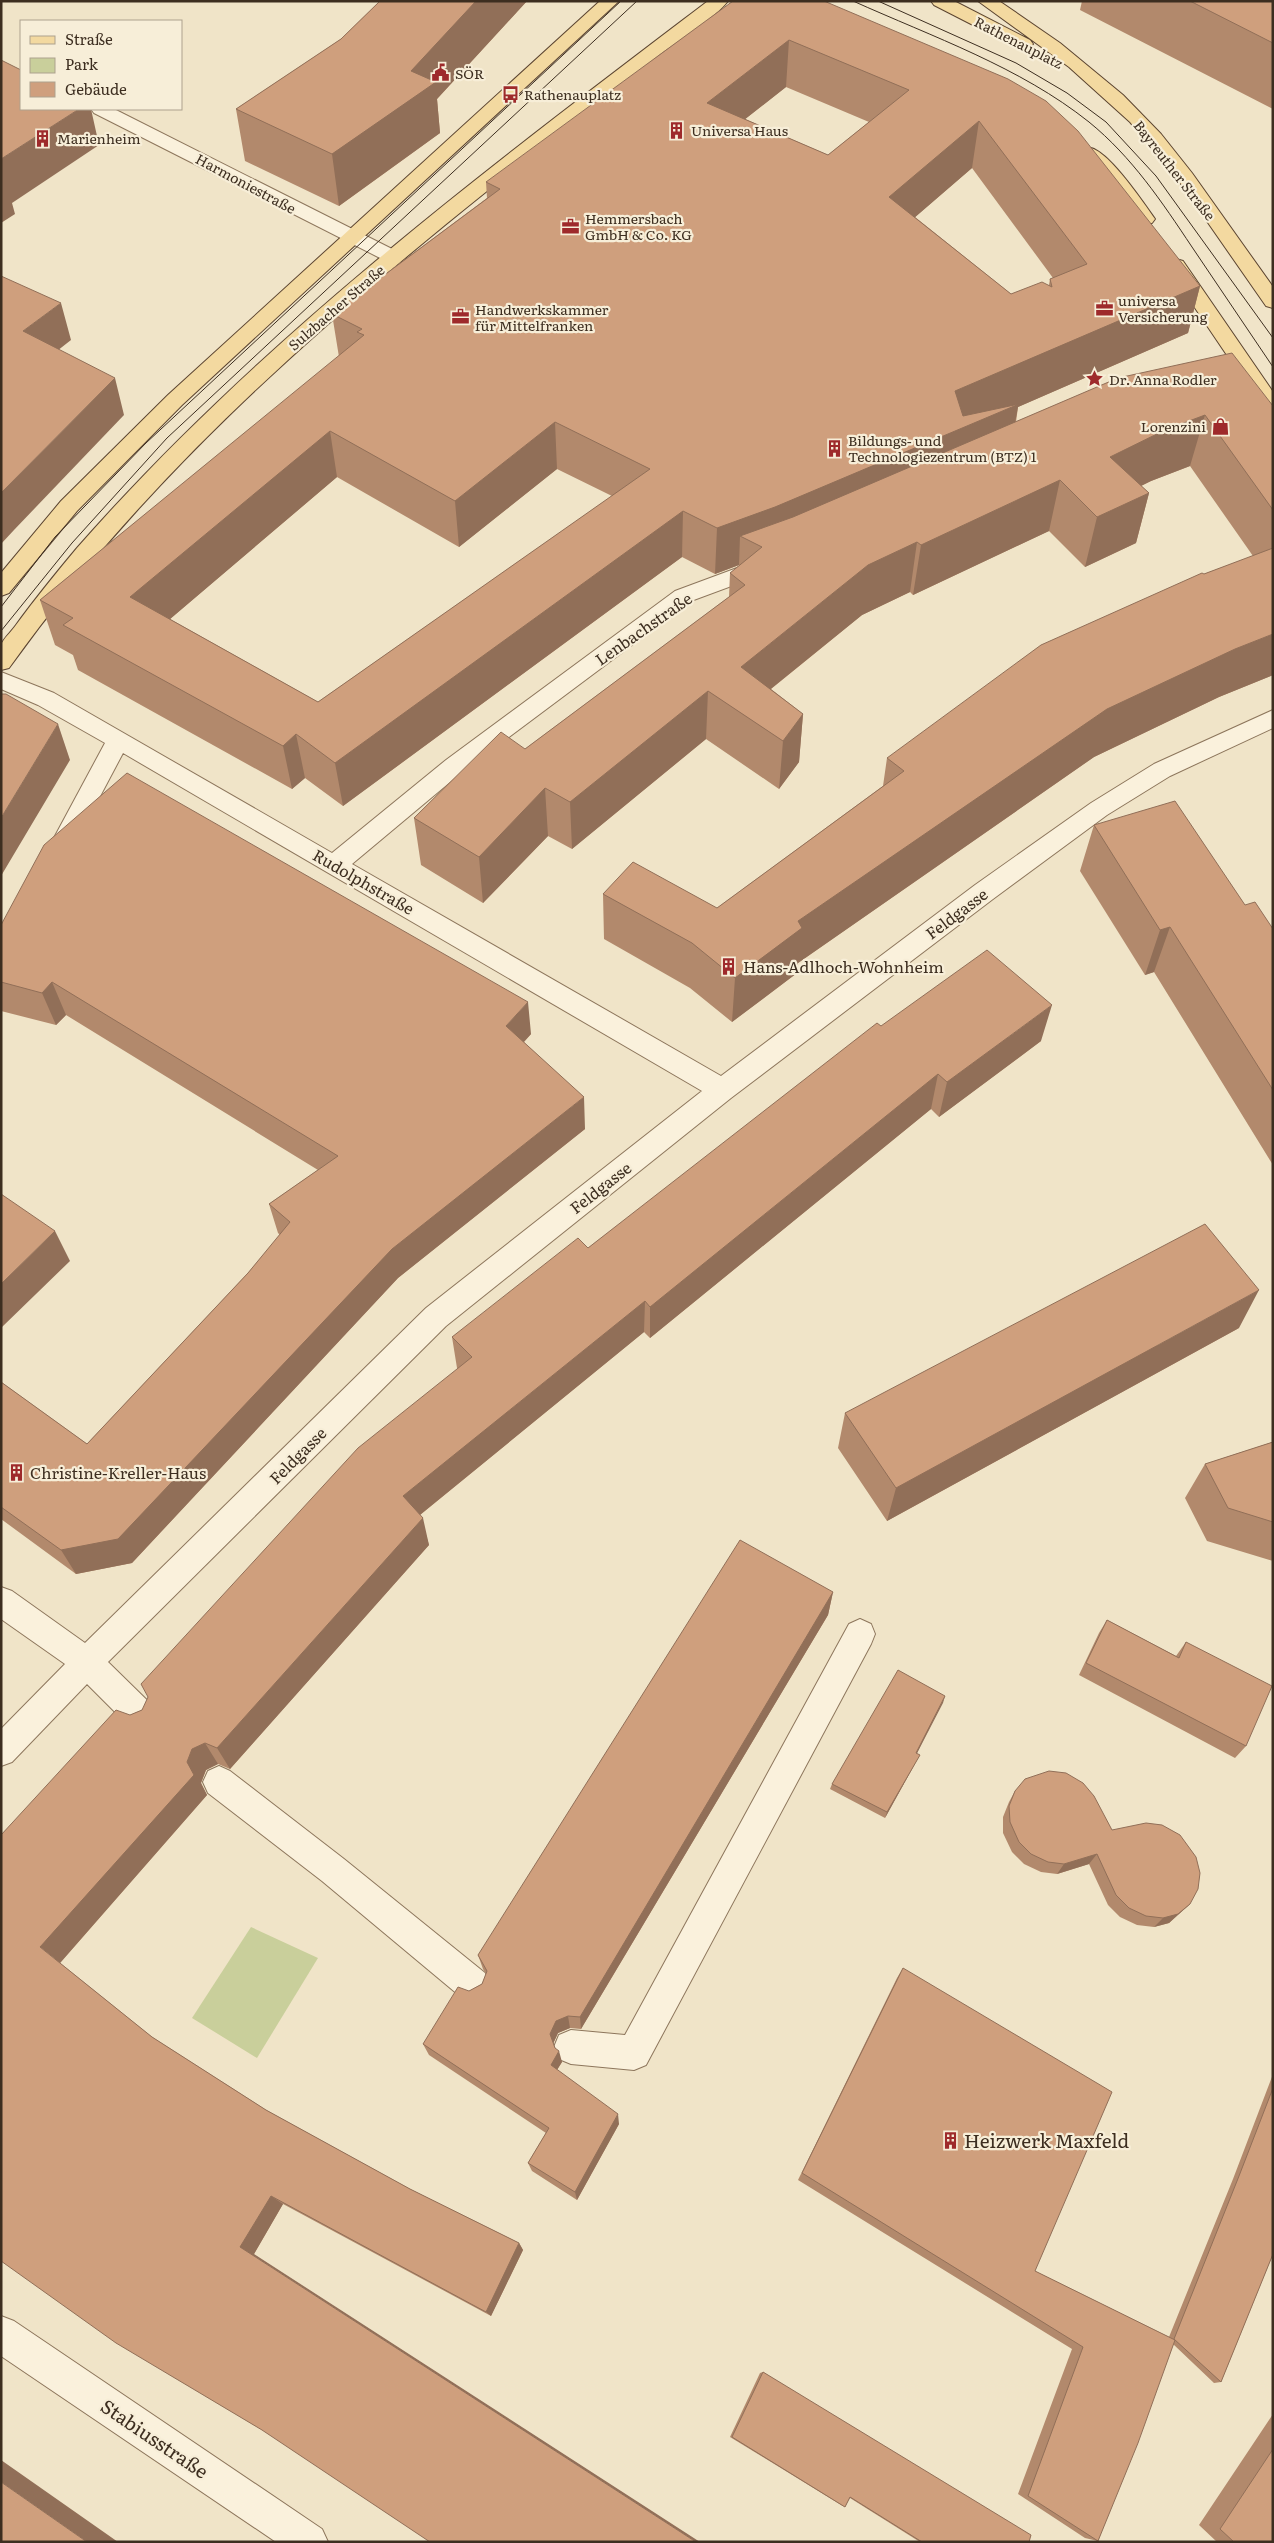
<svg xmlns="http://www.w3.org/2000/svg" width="1274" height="2543" viewBox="0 0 1274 2543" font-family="Literata,serif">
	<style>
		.green { fill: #c9cf9b }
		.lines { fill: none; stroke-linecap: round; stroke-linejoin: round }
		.minor-casing { stroke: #8d765c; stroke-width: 2 }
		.major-casing { stroke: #5b4430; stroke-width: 2 }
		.minor { fill: #faf1dc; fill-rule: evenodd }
		.major { fill: #f3d9a0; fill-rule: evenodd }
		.tram { stroke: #3d2e20; stroke-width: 1 }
		.wall { fill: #b2896c; fill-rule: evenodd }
		.shaded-wall { fill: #916f58 }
		.building { fill: #cf9f7d; stroke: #916f58; fill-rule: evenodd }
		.labels { text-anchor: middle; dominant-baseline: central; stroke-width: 4.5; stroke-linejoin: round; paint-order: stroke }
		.far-street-label { font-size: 14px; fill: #3d2e20; stroke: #f7eed8 }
		.far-poi-label { font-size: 14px; fill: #3d2e20; stroke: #f7eed8; text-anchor: start }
		.street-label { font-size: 16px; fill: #3d2e20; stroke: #f7eed8 }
		.poi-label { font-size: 16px; fill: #3d2e20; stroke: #f7eed8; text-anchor: start }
		.near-poi-label { font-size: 19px; fill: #3d2e20; stroke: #f7eed8; text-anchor: start }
		.near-street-label { font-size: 19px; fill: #3d2e20; stroke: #f7eed8 }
	</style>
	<rect width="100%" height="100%" fill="#f0e4c8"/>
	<path class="green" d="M 251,1927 L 318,1958 L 257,2058 L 192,2018 Z"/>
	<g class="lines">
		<defs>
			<path id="minor" d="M 91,109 L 114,109 L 400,253 L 403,257 L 400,261 L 386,261 L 94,113 Z
				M 764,558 L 772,561 L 775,566 L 772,571 L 691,601 L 462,772 L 352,864 L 721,1076 L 975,885 L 1091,803 L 1154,764 L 1273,710 L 1273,728 L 1170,776 L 1107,815 L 993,899 L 731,1098 L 446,1326 L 108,1662 L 156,1709 L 161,1720 L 156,1731 L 145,1735 L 134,1731 L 87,1684 L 12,1762 L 1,1766 L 1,1729 L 65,1664 L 1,1619 L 1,1587 L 12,1591 L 85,1643 L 426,1308 L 702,1091 L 123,753 L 69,855 L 60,858 L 51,855 L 48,849 L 105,743 L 38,705 L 1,689 L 1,672 L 54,693 L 332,853 L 446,760 L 675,591 Z
				M 860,1619 L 871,1624 L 875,1634 L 871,1644 L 646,2065 L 634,2070 L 571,2064 L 559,2059 L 554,2047 L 559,2035 L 571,2030 L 625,2035 L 849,1624 Z
				M 219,1766 L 230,1771 L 344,1859 L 485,1973 L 490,1985 L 485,1997 L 473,2002 L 461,1997 L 322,1881 L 208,1793 L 203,1782 L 208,1771 Z
				M 1,2316 L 14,2321 L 322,2529 L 328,2542 L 276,2542 L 1,2356 Z"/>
			<path id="major" d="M 600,1 L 619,1 L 182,405 L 77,511 L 9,593 L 1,596 L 1,573 L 61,501 L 168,395 Z
				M 708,1 L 728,1 C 715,18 676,42 658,56 C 601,101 544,146 487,191 C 310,333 142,482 9,668 L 1,670 C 1,663 0,652 1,645 C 3,639 12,631 16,625 C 35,599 56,573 77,548 C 261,338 487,169 708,1 Z
				M 931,1 L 954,1 L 1030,40 L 1033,44 L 1030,48 L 1018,48 L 934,5 Z
				M 978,1 L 999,1 L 1060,43 L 1123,95 L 1161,134 L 1192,173 L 1273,287 L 1273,308 L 1266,306 L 1179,181 L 1130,122 L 1069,67 Z
				M 1091,148 C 1110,153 1143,202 1155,219 L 1152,223 L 1138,223 L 1112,187 L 1084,158 L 1082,154 L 1084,150 Z
				M 1176,259 L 1183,261 L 1273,392 L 1273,415 L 1266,413 L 1166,265 L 1169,261 Z"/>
		</defs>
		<use href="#minor" class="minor-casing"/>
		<use href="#major" class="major-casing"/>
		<use href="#minor" class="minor"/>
		<use href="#major" class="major"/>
		<path class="tram" d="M 853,1 C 933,37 1020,67 1089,122 C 1132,157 1162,202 1192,247 C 1219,287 1246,327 1273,367
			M 878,1 L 1016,63 L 1067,93 L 1106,122 L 1156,176 L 1273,338
			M 1,607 L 55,537 L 146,443 L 621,1
			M 1,631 L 72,543 L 167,438 L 637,1"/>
	</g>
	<path class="wall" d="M 380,1 L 527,1 L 437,99 L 440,133 L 339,206 L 245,161 L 236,109 L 341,39 Z
		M 824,1 L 1200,286 L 1188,333 L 1018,407 L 1016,422 L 1273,406 L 1273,675 L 1219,697 L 1094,757 L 798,963 L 797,973 L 732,1022 L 690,988 L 604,939 L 603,894 L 717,908 L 883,786 L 887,758 L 1204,574 L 1253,556 L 1190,466 L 1151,481 L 1141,486 L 1149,493 L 1136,543 L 1085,567 L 1049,531 L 913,595 L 910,592 L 862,615 L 771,689 L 803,714 L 799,762 L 779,789 L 706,739 L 572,849 L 548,836 L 483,903 L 421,865 L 414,818 L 525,749 L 729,597 L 730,573 L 739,566 L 739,565 L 715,574 L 682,557 L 343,806 L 305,778 L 292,789 L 78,670 L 73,655 L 55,645 L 40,600 L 339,357 L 332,314 L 487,198 L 486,182 ZM 786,87 L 869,122 L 828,155 L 745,119 ZM 972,168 L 1053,278 L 1050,279 L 1049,285 L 1011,294 L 915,217 ZM 557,469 L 612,496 L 318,702 L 170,619 L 337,477 L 459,547 Z
		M 1082,1 L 1273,1 L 1273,109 L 1080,10 Z
		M 1094,825 L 1245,905 L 1273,929 L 1273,1165 L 1154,972 L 1145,975 L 1080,871 Z
		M 1,925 L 531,1034 L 524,1042 L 585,1129 L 398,1278 L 132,1563 L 76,1574 L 1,1519 L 1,1382 L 87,1444 L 248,1273 L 280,1235 L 278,1233 L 269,1204 L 318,1170 L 66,1015 L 56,1025 L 1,1011 Z
		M 881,1026 L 1041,1041 L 939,1117 L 931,1109 L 650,1338 L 644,1332 L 420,1515 L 429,1545 L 230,1769 L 218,1764 L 206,1770 L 201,1783 L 207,1795 L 60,1963 L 152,2037 L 266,2110 L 410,2189 L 519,2243 L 523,2250 L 491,2316 L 283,2204 L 254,2254 L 262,2430 L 1,1835 L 130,1715 L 142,1710 L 458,1369 L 457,1368 L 452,1337 L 588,1248 Z
		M 1239,1328 L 887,1521 L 838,1448 L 845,1413 Z
		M 1273,1442 L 1273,1561 L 1207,1541 L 1185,1498 L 1205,1464 Z
		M 833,1592 L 828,1615 L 581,2029 L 570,2028 L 558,2033 L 553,2044 L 562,2062 L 557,2070 L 619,2124 L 577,2200 L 532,2171 L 528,2163 L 546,2133 L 429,2055 L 423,2044 L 469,1991 L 482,1984 L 486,1974 L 483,1969 L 478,1955 Z
		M 1107,1620 L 1176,1656 L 1186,1642 L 1246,1746 L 1235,1758 L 1079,1675 L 1099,1633 Z
		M 945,1696 L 917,1753 L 917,1760 L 885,1818 L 830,1789 L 832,1784 Z
		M 1015,1791 L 1112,1830 L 1190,1904 L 1169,1923 L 1154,1927 L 1137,1925 L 1120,1917 L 1108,1905 L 1089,1864 L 1057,1874 L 1041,1872 L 1024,1864 L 1012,1852 L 1003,1833 L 1003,1817 L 1009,1802 Z
		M 903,1968 L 1035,2271 L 1169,2337 L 1233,2179 L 1273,2074 L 1273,2254 L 1221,2382 L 1214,2383 L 1173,2344 L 1098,2541 L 1085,2538 L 1018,2494 L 1072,2349 L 798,2180 L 897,1978 Z
		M 763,2372 L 1029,2542 L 920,2542 L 850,2498 L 845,2507 L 841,2505 L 730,2437 L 760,2373 Z
		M 1273,2414 L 1273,2542 L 1217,2542 L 1199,2525 Z"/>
	<path class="shaded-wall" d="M 476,1 L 527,1 L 437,99 L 440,133 L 339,206 L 332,154 Z
		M 789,40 L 786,87 L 706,150 L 707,103 Z
		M 79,109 L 91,109 L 99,145 L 12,203 L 15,214 L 1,223 L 1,159 Z
		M 979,121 L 972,168 L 884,244 L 889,197 Z
		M 1200,286 L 1188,333 L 1018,407 L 1010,450 L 740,536 L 739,565 L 715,574 L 717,528 L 955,391 Z
		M 61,303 L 71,340 L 34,369 L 23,331 Z
		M 115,378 L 124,415 L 14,530 L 1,544 L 1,493 Z
		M 1205,415 L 1190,466 L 1151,481 L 1098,507 L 1110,457 L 1165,430 Z
		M 555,422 L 557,469 L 459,547 L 455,501 Z
		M 330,431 L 337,477 L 143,642 L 130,597 Z
		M 1060,480 L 1049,531 L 913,595 L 921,545 Z
		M 1149,493 L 1136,543 L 1085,567 L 1097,517 Z
		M 683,511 L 682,557 L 343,806 L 335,763 Z
		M 917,542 L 910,592 L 862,615 L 741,713 L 741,667 L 868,565 Z
		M 1273,634 L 1273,675 L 1219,697 L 1094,757 L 798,963 L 797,973 L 732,1022 L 735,978 L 798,921 L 1107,709 L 1235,649 Z
		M 708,691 L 706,739 L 572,849 L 570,802 Z
		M 803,714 L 799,762 L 779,789 L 783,741 Z
		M 58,724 L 70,760 L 1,876 L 1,818 Z
		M 296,734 L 305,778 L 292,789 L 283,746 Z
		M 545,788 L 548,836 L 483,903 L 479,857 Z
		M 1170,927 L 1154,972 L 1145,975 L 1160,930 Z
		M 52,982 L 66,1015 L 56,1025 L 42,993 Z
		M 528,1002 L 531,1034 L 509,1058 L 506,1026 Z
		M 1052,1005 L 1041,1041 L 939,1117 L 947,1082 Z
		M 938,1074 L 931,1109 L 650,1338 L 650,1307 Z
		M 584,1097 L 585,1129 L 398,1278 L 132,1563 L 76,1574 L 61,1550 L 392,1249 Z
		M 55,1231 L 70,1261 L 1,1328 L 1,1284 Z
		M 1259,1290 L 1239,1328 L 887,1521 L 896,1488 Z
		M 645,1301 L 644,1332 L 410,1523 L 403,1496 Z
		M 423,1518 L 429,1545 L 230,1769 L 217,1748 Z
		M 833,1592 L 828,1615 L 581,2029 L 580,2017 Z
		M 945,1696 L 943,1703 L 914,1759 L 916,1753 Z
		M 205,1743 L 218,1764 L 206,1770 L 201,1783 L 207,1795 L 60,1963 L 40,1947 L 187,1762 L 192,1749 Z
		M 920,1755 L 917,1760 L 885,1818 L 887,1812 Z
		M 1097,1854 L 1089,1864 L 1057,1874 L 1064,1864 Z
		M 1190,1904 L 1169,1923 L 1154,1927 L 1163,1918 Z
		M 568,2016 L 570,2028 L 558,2033 L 552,2046 L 550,2034 L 556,2021 Z
		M 559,2051 L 562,2062 L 553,2076 L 551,2065 Z
		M 618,2114 L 619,2124 L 577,2200 L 575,2192 Z
		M 271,2196 L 283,2204 L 254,2254 L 700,2542 L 696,2542 L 240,2247 Z
		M 519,2243 L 523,2250 L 491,2316 L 486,2312 Z
		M 1,2460 L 118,2542 L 87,2542 L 1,2482 Z"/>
	<path class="building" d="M 380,1 L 476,1 L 411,71 L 436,82 L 332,154 L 236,109 L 341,39 Z
		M 733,1 L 824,1 L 1008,79 L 1046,101 L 1078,131 L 1200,286 L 955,391 L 963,416 L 1019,404 L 775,507 L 717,528 L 683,511 L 335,763 L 296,734 L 283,746 L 63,625 L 73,618 L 40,600 L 364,335 L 357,332 L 362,329 L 332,314 L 500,189 L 486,182 ZM 789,40 L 909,90 L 828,155 L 707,103 ZM 979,121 L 1087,264 L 1050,279 L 1052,287 L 1042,282 L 1011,294 L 889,197 ZM 555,422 L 650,469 L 318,702 L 130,597 L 330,431 L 455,501 Z
		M 1190,1 L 1273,1 L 1273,43 Z
		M 1,60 L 21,70 L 21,109 L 79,109 L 1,159 Z
		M 1,276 L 61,303 L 23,331 L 115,378 L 1,493 Z
		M 1232,353 L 1273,406 L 1273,510 L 1205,415 L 1165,430 L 1110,457 L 1149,493 L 1097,517 L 1060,480 L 921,545 L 917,542 L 868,565 L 741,667 L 803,714 L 783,741 L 708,691 L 570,802 L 545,788 L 479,857 L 414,818 L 501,732 L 525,749 L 745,585 L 730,573 L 762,547 L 740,536 L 793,517 L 1118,378 Z
		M 1273,548 L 1273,634 L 1235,649 L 1107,709 L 798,921 L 802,928 L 735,978 L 692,943 L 603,894 L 633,862 L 717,908 L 904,771 L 887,758 L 1041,645 L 1202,573 L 1204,574 Z
		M 1,694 L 6,694 L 58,724 L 1,818 Z
		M 127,773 L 528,1002 L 506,1026 L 584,1097 L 392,1249 L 118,1539 L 61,1550 L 1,1507 L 1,1382 L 87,1444 L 248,1273 L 290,1222 L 269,1204 L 338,1156 L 52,982 L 42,993 L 1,982 L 1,925 L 44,845 Z
		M 1175,801 L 1245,905 L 1255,902 L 1273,929 L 1273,1090 L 1170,927 L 1160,930 L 1094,825 Z
		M 987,950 L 1052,1005 L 947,1082 L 938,1074 L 650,1307 L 645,1301 L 403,1496 L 423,1518 L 217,1748 L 205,1743 L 192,1749 L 187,1762 L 194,1775 L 40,1947 L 152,2037 L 266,2110 L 410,2189 L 519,2243 L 486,2312 L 271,2196 L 240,2247 L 696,2542 L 430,2542 L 262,2430 L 116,2343 L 1,2261 L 1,1835 L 116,1710 L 130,1715 L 142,1710 L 148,1697 L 141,1684 L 358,1448 L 472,1357 L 452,1337 L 578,1238 L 588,1248 L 877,1023 L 881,1026 Z
		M 1,1194 L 55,1231 L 1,1284 Z
		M 1205,1224 L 1259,1290 L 896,1488 L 845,1413 Z
		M 1273,1442 L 1273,1522 L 1228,1508 L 1205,1464 Z
		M 740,1540 L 833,1592 L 580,2017 L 568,2016 L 556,2021 L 550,2034 L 555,2048 L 559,2051 L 551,2065 L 618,2114 L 575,2192 L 528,2163 L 549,2128 L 423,2044 L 458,1987 L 469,1991 L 482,1984 L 487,1971 L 478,1955 Z
		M 1107,1620 L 1179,1658 L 1186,1642 L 1272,1686 L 1246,1746 L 1086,1663 Z
		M 898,1670 L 945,1696 L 916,1753 L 920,1755 L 887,1812 L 832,1784 Z
		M 1049,1771 L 1066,1773 L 1083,1783 L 1094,1796 L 1112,1830 L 1146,1823 L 1162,1825 L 1180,1835 L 1196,1857 L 1200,1873 L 1198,1889 L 1190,1904 L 1178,1914 L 1163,1918 L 1146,1916 L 1129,1908 L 1116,1895 L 1097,1854 L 1064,1864 L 1048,1862 L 1031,1854 L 1019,1842 L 1010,1822 L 1009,1806 L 1015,1791 L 1025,1779 Z
		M 903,1968 L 1112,2092 L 1035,2271 L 1175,2340 L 1138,2443 L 1098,2541 L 1028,2496 L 1083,2347 L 802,2173 Z
		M 1273,2088 L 1273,2254 L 1221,2382 L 1174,2339 L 1239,2176 Z
		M 763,2372 L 1031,2535 L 1029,2542 L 922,2542 L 850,2497 L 845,2507 L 732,2437 Z
		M 1273,2449 L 1273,2542 L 1234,2542 L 1220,2529 Z
		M 1,2482 L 87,2542 L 1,2542 Z"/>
	<defs>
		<symbol id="civic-bare" viewBox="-9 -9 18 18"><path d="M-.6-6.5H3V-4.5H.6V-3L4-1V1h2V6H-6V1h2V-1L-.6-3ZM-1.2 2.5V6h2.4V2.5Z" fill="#9e2a2b" stroke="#f7eed8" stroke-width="2.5" paint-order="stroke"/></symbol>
		<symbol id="bus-bare" viewBox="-9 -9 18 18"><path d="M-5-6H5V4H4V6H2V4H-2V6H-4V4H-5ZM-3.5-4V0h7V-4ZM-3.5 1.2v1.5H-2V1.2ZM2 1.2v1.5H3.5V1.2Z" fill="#9e2a2b" stroke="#f7eed8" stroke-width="2.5" paint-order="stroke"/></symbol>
		<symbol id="building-bare" viewBox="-9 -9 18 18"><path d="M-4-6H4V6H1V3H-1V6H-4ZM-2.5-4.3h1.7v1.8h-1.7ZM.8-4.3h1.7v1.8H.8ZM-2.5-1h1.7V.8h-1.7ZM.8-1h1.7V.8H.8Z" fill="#9e2a2b" stroke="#f7eed8" stroke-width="2.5" paint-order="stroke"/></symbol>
		<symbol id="office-bare" viewBox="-9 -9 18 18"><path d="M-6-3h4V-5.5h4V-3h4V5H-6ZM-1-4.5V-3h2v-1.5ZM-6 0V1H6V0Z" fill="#9e2a2b" stroke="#f7eed8" stroke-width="2.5" paint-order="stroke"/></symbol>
		<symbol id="sight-bare" viewBox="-9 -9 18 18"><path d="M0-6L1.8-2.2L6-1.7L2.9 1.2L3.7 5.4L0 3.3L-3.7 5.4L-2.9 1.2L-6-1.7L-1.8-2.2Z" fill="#9e2a2b" stroke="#f7eed8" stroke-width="2.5" paint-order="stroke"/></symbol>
		<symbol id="shop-bare" viewBox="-9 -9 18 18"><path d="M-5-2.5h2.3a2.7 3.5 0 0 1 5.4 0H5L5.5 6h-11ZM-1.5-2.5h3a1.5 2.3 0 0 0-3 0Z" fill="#9e2a2b" stroke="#f7eed8" stroke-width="2.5" paint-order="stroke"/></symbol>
	</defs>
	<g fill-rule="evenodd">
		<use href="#civic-bare" x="428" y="60" width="25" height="25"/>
		<use href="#bus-bare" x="498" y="82" width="25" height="25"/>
		<use href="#building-bare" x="664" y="118" width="25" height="25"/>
		<use href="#building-bare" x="30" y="126" width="25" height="25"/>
		<use href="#office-bare" x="558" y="214" width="25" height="25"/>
		<use href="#office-bare" x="1092" y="296" width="25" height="25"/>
		<use href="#office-bare" x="448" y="304" width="25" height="25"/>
		<use href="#sight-bare" x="1082" y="366" width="25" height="25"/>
		<use href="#shop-bare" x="1208" y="414" width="25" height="25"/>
		<use href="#building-bare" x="822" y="436" width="25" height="25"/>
		<use href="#building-bare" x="716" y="954" width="25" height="25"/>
		<use href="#building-bare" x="4" y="1460" width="25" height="25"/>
		<use href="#building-bare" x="938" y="2128" width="25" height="25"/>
	</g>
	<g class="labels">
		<g class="far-street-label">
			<text transform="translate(1019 42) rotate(27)">Rathenauplatz</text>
			<text transform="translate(1175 170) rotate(52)">Bayreuther Straße</text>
			<text transform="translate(246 183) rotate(28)">Harmoniestraße</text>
			<text transform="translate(336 307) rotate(-41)">Sulzbacher Straße</text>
		</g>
		<g class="far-poi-label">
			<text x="455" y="73">SÖR</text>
			<text x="524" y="94">Rathenauplatz</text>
			<text x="691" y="130">Universa Haus</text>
			<text x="57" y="138">Marienheim</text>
			<text x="585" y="218">Hemmersbach<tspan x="585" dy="16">GmbH &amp; Co. KG</tspan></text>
			<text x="1118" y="300">universa<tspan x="1118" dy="16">Versicherung</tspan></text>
			<text x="475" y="309">Handwerkskammer<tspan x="475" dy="16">für Mittelfranken</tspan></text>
			<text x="1109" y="379">Dr. Anna Rodler</text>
			<text x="1206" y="426" text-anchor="end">Lorenzini</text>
			<text x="848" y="440">Bildungs- und<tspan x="848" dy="16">Technologiezentrum (BTZ) 1</tspan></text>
		</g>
		<g class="street-label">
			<text transform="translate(643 628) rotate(-35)">Lenbachstraße</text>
			<text transform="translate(364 881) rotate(30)">Rudolphstraße</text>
			<text transform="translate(956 913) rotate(-37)">Feldgasse</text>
			<text transform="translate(600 1187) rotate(-38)">Feldgasse</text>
			<text transform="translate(297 1455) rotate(-45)">Feldgasse</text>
		</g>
		<g class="poi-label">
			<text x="743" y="966">Hans-Adlhoch-Wohnheim</text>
			<text x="30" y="1472">Christine-Kreller-Haus</text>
		</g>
		<g class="near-poi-label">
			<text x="964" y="2140">Heizwerk Maxfeld</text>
		</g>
		<g class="near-street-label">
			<text transform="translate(155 2438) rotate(34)">Stabiusstraße</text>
		</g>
	</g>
	<rect width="1274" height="2543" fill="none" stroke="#3d2e20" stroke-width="5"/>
	<rect x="20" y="20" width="162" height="90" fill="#f7eed8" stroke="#ada18e"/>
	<rect x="30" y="36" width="25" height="8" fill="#f3d9a0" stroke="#ada18e"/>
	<text x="65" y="45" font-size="15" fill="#3d2e20">Straße</text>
	<rect x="30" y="58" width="25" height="15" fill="#c9cf9b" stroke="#ada18e"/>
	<text x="65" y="70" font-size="15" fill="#3d2e20">Park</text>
	<rect x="30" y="82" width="25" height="15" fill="#cf9f7d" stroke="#ada18e"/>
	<text x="65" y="95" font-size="15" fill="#3d2e20">Gebäude</text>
</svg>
